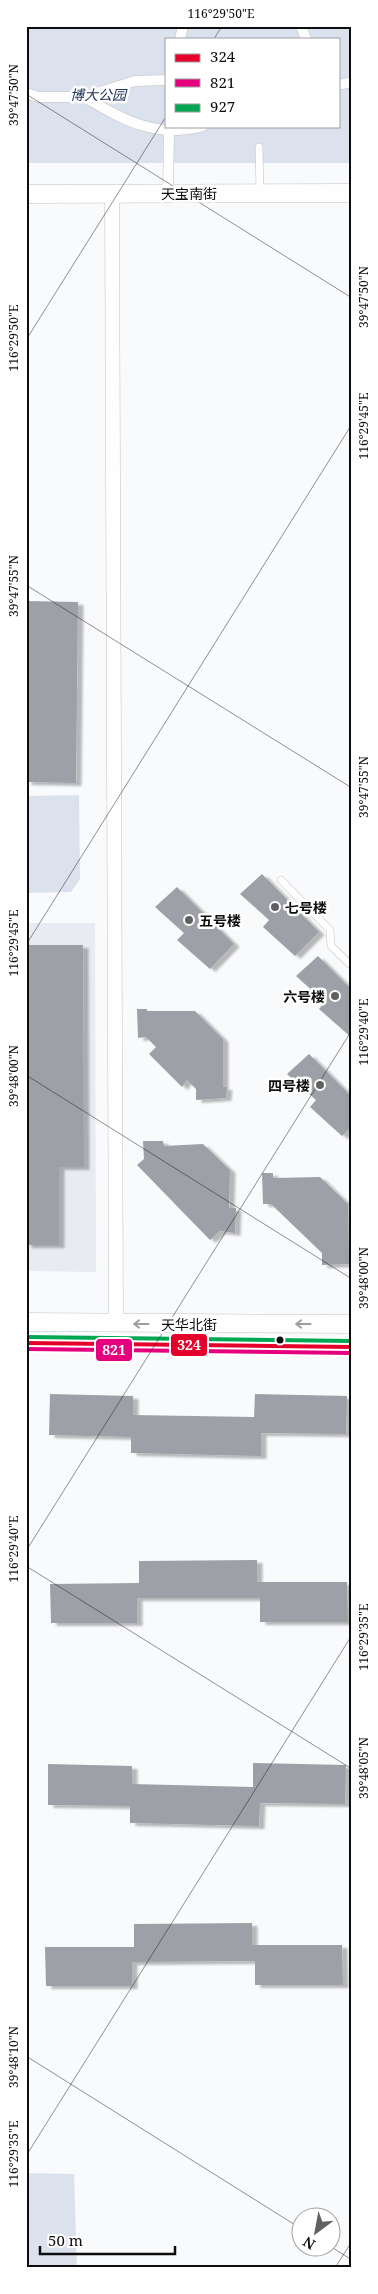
<svg xmlns="http://www.w3.org/2000/svg" width="378" height="2294" viewBox="0 0 378 2294" font-family="'Noto Serif','Noto Sans SC',serif">
	<style>
		.built { fill: #e8ebf2 }
		.green { fill: #dce2ed; fill-rule: evenodd }
		.building { fill: #9da0a6; filter: url(#shadow) }
		.lines { fill: none; stroke-linecap: round; stroke-linejoin: round }
		.service-casing { stroke: #c1c2c4; stroke-width: 8 }
		.pedestrian-casing { stroke: #c1c2c4; stroke-width: 11 }
		.minor-casing { stroke: #c1c2c4; stroke-width: 15 }
		.tertiary-casing { stroke: #c1c2c4; stroke-width: 19 }
		.service { stroke: #fefeff; stroke-width: 7 }
		.pedestrian { stroke: #fefeff; stroke-width: 10 }
		.minor { stroke: #fefeff; stroke-width: 14 }
		.tertiary { stroke: #fefeff; stroke-width: 18 }
		.bus-1-casing { stroke: #fff; stroke-width: 8 }
		.bus-2-casing { stroke: #fff; stroke-width: 8 }
		.bus-3-casing { stroke: #fff; stroke-width: 8 }
		.bus-1 { stroke: #e4002b; stroke-width: 4 }
		.bus-2 { stroke: #e5007d; stroke-width: 4 }
		.bus-3 { stroke: #00a651; stroke-width: 4 }
		.oneway { stroke: #9e9e9f }
		.ticks { fill: none; stroke: #0d0d0e; stroke-width: 1; stroke-opacity: 0.45 }
		.poi-dot { fill: #606061; stroke: #fff; stroke-width: 2 }
		.bus-dot { fill: #0d0d0e; stroke: #fff; stroke-width: 2 }
		.labels { text-anchor: middle; dominant-baseline: central; stroke-width: 5; stroke-linejoin: round; paint-order: stroke }
		.park-label { font-size: 14px; font-style: italic; fill: #22355b; stroke: #fff }
		.street-label { font-size: 14px; fill: #0d0d0e; stroke: #fff }
		.poi-label { font-size: 14px; font-weight: bold; fill: #0d0d0e; stroke: #fff; text-anchor: start }
		.line-badge { stroke: #fff; stroke-width: 2 }
		.badge-label { font-size: 14px; text-anchor: middle; font-weight: bold; fill: #fff }
		.neatline { fill: none; stroke: #0d0d0e; stroke-width: 2 }
		.ticks-label { font-size: 12px; text-anchor: middle; fill: #0d0d0e }
	</style>
	<defs>
		<filter id="shadow"><feDropShadow dx="5.5" dy="3" stdDeviation="1" flood-color="#0004"/></filter>
	</defs>
	<rect width="100%" height="100%" fill="#f9fafc"/>
	<path class="built" d="M 26,923 L 95,923 L 96,1272 L 26,1271 Z"/>
	<path class="green" d="M 26,26 L 352,26 L 352,163 L 26,163 ZM 167,39 L 339,39 L 339,126 L 167,126 Z
		M 79,795 L 80,879 L 71,892 L 26,893 L 26,796 Z
		M 26,2173 L 74,2174 L 77,2268 L 26,2268 Z"/>
	<path class="building" d="M 26,601 L 78,602 L 76,783 L 26,782 Z
		M 262,874 L 319,932 L 295,956 L 263,927 L 269,920 L 240,894 Z
		M 177,887 L 234,944 L 210,969 L 177,940 L 184,933 L 155,907 Z
		M 26,945 L 83,945 L 84,1167 L 59,1167 L 59,1245 L 26,1245 Z
		M 318,956 L 352,990 L 352,1038 L 319,1009 L 325,1002 L 296,976 Z
		M 137,1009 L 147,1009 L 147,1011 L 195,1011 L 223,1039 L 223,1087 L 227,1087 L 226,1098 L 196,1100 L 196,1089 L 187,1080 L 182,1087 L 149,1054 L 156,1047 L 146,1037 L 138,1038 Z
		M 309,1054 L 352,1097 L 352,1126 L 342,1136 L 310,1107 L 316,1100 L 287,1074 Z
		M 143,1141 L 163,1141 L 164,1146 L 203,1144 L 230,1170 L 229,1208 L 236,1208 L 235,1233 L 220,1231 L 210,1240 L 137,1165 L 144,1159 Z
		M 262,1173 L 273,1173 L 273,1178 L 320,1177 L 348,1204 L 349,1253 L 352,1252 L 352,1264 L 322,1265 L 322,1253 L 271,1204 L 263,1204 Z
		M 50,1394 L 133,1396 L 133,1415 L 254,1417 L 255,1394 L 347,1396 L 346,1434 L 261,1433 L 261,1456 L 131,1453 L 131,1437 L 49,1435 Z
		M 257,1560 L 257,1582 L 347,1582 L 348,1622 L 260,1622 L 260,1598 L 137,1598 L 137,1623 L 51,1623 L 50,1584 L 139,1583 L 139,1561 Z
		M 253,1763 L 346,1765 L 345,1804 L 260,1803 L 259,1826 L 130,1823 L 130,1806 L 48,1805 L 48,1764 L 132,1766 L 132,1784 L 253,1787 Z
		M 252,1923 L 252,1945 L 342,1945 L 343,1985 L 255,1985 L 255,1961 L 132,1962 L 132,1986 L 46,1986 L 45,1947 L 134,1947 L 134,1924 Z"/>
	<g class="lines">
		<defs>
			<path id="service" d="M 259,147 L 260,193
				M 281,880 L 330,930 L 331,946 L 352,966"/>
			<path id="pedestrian" d="M 301,26 L 306,39
				M 180,39 L 183,26
				M 339,85 L 352,82
				M 26,93 L 38,97 L 84,97 L 135,81 L 167,80
				M 84,97 C 124,120 156,139 203,126
				M 168,193 L 169,131"/>
			<path id="minor" d="M 112,194 L 116,1324"/>
			<path id="tertiary" d="M 26,194 L 352,193
				M 26,1322 L 352,1324
				M 26,1343 L 352,1347"/>
		</defs>
		<use href="#service" class="service-casing"/>
		<use href="#pedestrian" class="pedestrian-casing"/>
		<use href="#minor" class="minor-casing"/>
		<use href="#tertiary" class="tertiary-casing"/>
		<use href="#service" class="service"/>
		<use href="#pedestrian" class="pedestrian"/>
		<use href="#minor" class="minor"/>
		<use href="#tertiary" class="tertiary"/>
		<defs>
			<path id="bus-1" d="M 26,1343 L 352,1347"/>
			<path id="bus-2" d="M 26,1349 L 352,1353"/>
			<path id="bus-3" d="M 26,1337 L 352,1341"/>
		</defs>
		<use href="#bus-1" class="bus-1-casing"/>
		<use href="#bus-2" class="bus-2-casing"/>
		<use href="#bus-3" class="bus-3-casing"/>
		<use href="#bus-1" class="bus-1"/>
		<use href="#bus-2" class="bus-2"/>
		<use href="#bus-3" class="bus-3"/>
	</g>
	<defs><path id="oneway-shaft" d="M-6 0H5M1.5-3L5.5 0L1.5 3" fill="none" stroke-width="1.6" stroke-linecap="round" stroke-linejoin="round" transform="scale(1.25)"/></defs>
	<g class="oneway">
		<use href="#oneway-shaft" transform="translate(141 1324) rotate(180)"/>
		<use href="#oneway-shaft" transform="translate(303 1324) rotate(-180)"/>
	</g>
	<path class="ticks" d="M 214,39 L 222,26M 26,94 L 352,298M 26,340 L 167,115M 26,585 L 352,788M 26,945 L 352,424M 26,1075 L 352,1279M 26,1551 L 352,1030M 26,1566 L 352,1769M 26,2056 L 300,2228M 26,2156 L 352,1635M 330,2246 L 352,2260M 335,2268 L 352,2241"/>
	<g class="poi-dot">
		<circle cx="275" cy="907" r="5"/>
		<circle cx="189" cy="920" r="5"/>
		<circle cx="335" cy="996" r="5"/>
		<circle cx="320" cy="1085" r="5"/>
	</g>
	<circle class="bus-dot" cx="280" cy="1340" r="4.5"/>
	<g class="labels">
		<g class="park-label">
			<text x="98" y="94">博大公园</text>
		</g>
		<g class="street-label">
			<text x="189" y="193">天宝南街</text>
			<text x="189" y="1324">天华北街</text>
		</g>
		<g class="poi-label">
			<text x="285" y="907">七号楼</text>
			<text x="199" y="920">五号楼</text>
			<text x="325" y="996" text-anchor="end">六号楼</text>
			<text x="310" y="1085" text-anchor="end">四号楼</text>
		</g>
	</g>
	<g class="line-badge">
		<rect x="170" y="1333" width="38" height="24" rx="5" fill="#e4002b"/>
		<rect x="95" y="1338" width="38" height="24" rx="5" fill="#e5007d"/>
	</g>
	<g class="badge-label">
		<text x="189" y="1350">324</text>
		<text x="114" y="1355">821</text>
	</g>
	<rect width="378" height="2294" fill="none" stroke="#ffffff" stroke-width="55"/>
	<rect x="165" y="38" width="175" height="90" fill="#ffffff" stroke="#9e9e9f"/>
	<rect x="175" y="54" width="25" height="8" fill="#e4002b" stroke="#9e9e9f"/>
	<text x="210" y="62" font-size="15" fill="#0d0d0e">324</text>
	<rect x="175" y="79" width="25" height="8" fill="#e5007d" stroke="#9e9e9f"/>
	<text x="210" y="88" font-size="15" fill="#0d0d0e">821</text>
	<rect x="175" y="104" width="25" height="8" fill="#00a651" stroke="#9e9e9f"/>
	<text x="210" y="112" font-size="15" fill="#0d0d0e">927</text>
	<g transform="translate(316 2232) rotate(212)"><circle r="24" fill="#ffffff" stroke="#9e9e9f"/>
	<path d="M0-4L9 19L0 12L-9 19Z" fill="#606061"/>
	<text y="-8" font-size="14" font-weight="bold" text-anchor="middle" fill="#0d0d0e">N</text>
	</g>
	<path d="M40 2246v8h135v-8" fill="none" stroke="#0d0d0e" stroke-width="2.5"/>
	<text x="48" y="2246" font-size="15" fill="#0d0d0e" stroke="#ffffff" stroke-width="4" paint-order="stroke">50 m</text>
	<rect x="28" y="28" width="322" height="2238" class="neatline"/>
	<g class="ticks-label">
		<text x="221" y="18">116°29'50"E</text>
		<text transform="translate(14 95) rotate(-90)" y="4">39°47'50"N</text>
		<text transform="translate(364 297) rotate(-90)" y="4">39°47'50"N</text>
		<text transform="translate(14 338) rotate(-90)" y="4">116°29'50"E</text>
		<text transform="translate(364 426) rotate(-90)" y="4">116°29'45"E</text>
		<text transform="translate(14 586) rotate(-90)" y="4">39°47'55"N</text>
		<text transform="translate(364 787) rotate(-90)" y="4">39°47'55"N</text>
		<text transform="translate(14 943) rotate(-90)" y="4">116°29'45"E</text>
		<text transform="translate(364 1032) rotate(-90)" y="4">116°29'40"E</text>
		<text transform="translate(14 1076) rotate(-90)" y="4">39°48'00"N</text>
		<text transform="translate(364 1278) rotate(-90)" y="4">39°48'00"N</text>
		<text transform="translate(14 1549) rotate(-90)" y="4">116°29'40"E</text>
		<text transform="translate(364 1637) rotate(-90)" y="4">116°29'35"E</text>
		<text transform="translate(364 1768) rotate(-90)" y="4">39°48'05"N</text>
		<text transform="translate(14 2057) rotate(-90)" y="4">39°48'10"N</text>
		<text transform="translate(14 2154) rotate(-90)" y="4">116°29'35"E</text>
	</g>
</svg>
